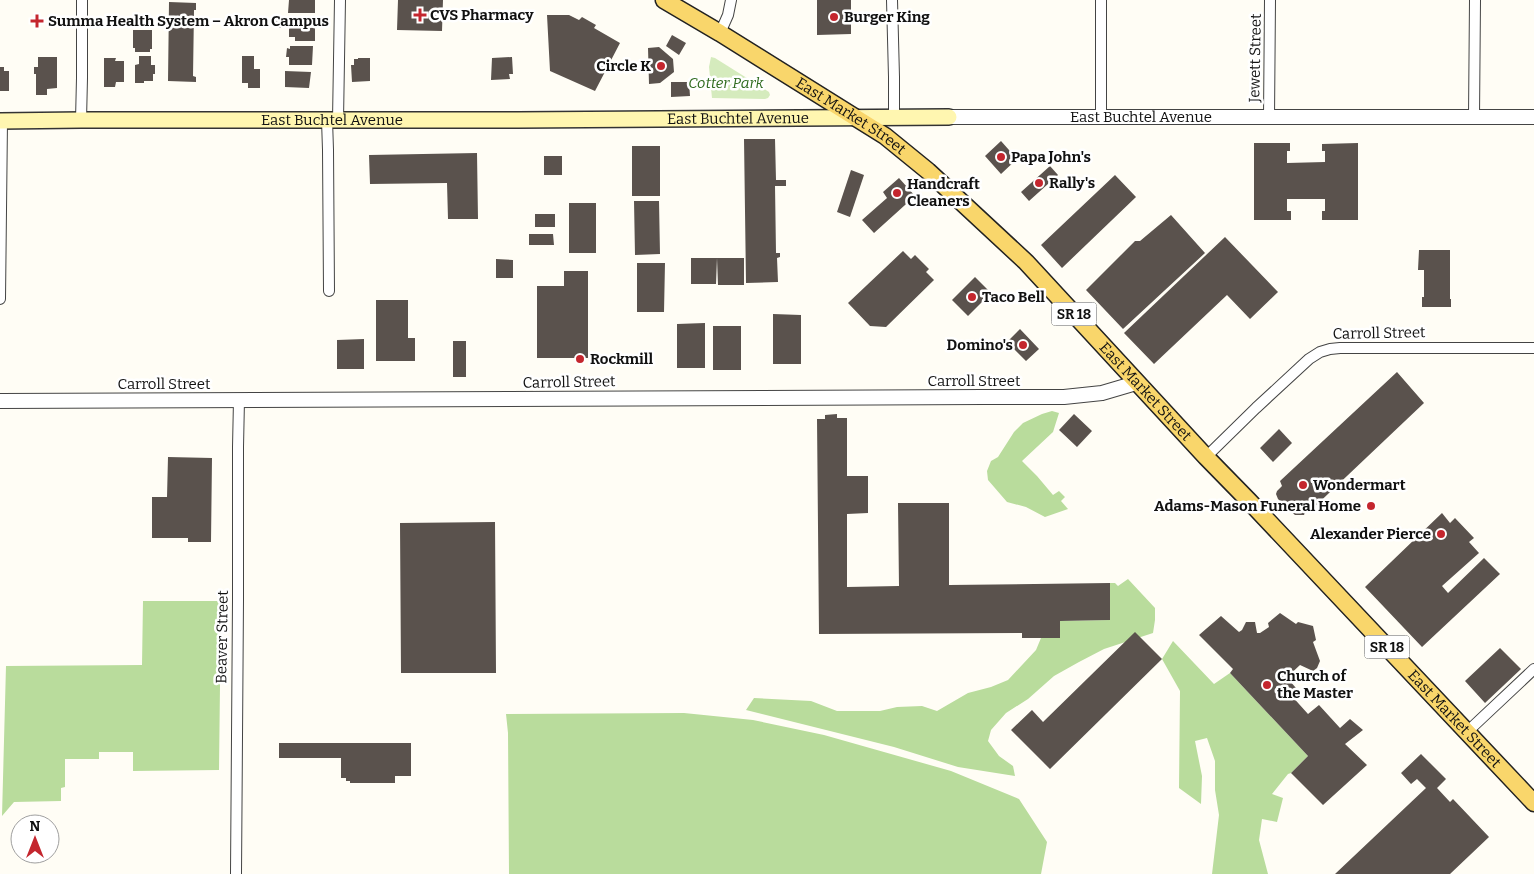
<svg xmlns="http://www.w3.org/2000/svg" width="1534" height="874" viewBox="0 0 1534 874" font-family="Bitter,serif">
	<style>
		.green { fill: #d5ebbd }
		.forest { fill: #b9dc9c }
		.building { fill: #5a524d }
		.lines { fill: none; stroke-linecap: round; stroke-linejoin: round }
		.minor-casing { stroke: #444; stroke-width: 12 }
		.tertiary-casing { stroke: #444; stroke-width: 16 }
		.secondary-casing { stroke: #333; stroke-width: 18 }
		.primary-casing { stroke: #222; stroke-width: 19 }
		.minor { stroke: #fff; stroke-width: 10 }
		.tertiary { stroke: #fff; stroke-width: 14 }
		.secondary { stroke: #fff6b0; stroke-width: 15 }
		.primary { stroke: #f9d66b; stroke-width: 16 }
		.poi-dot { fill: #c4262e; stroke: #fff; stroke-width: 2 }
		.labels { text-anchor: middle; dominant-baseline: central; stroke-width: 5; stroke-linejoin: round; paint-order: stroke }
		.shield { fill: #fff; stroke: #585858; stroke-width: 1 }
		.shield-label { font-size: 14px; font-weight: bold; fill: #111 }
		.poi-label { font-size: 15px; font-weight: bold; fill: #111; stroke: #fff; text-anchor: start }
		.street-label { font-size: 15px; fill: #111; stroke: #fff }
		.park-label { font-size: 15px; font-style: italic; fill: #2f6b1f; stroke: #fff }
	</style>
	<rect width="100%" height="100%" fill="#fffdf5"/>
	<path class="green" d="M 711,57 L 715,58 L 769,92 L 770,95 L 768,98 L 765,99 L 712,98 L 709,67 Z"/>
	<path class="forest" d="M 1052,411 L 1059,413 L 1053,432 L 1022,461 L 1037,476 L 1053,495 L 1059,491 L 1065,497 L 1061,501 L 1068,509 L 1045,517 L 1026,507 L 1007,502 L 988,480 L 987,471 L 991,461 L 998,457 L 1014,432 L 1023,423 L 1042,414 Z
		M 1128,579 L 1155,608 L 1155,620 L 1153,633 L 1104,649 L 1079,662 L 1054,676 L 1028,699 L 1006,713 L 991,730 L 988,741 L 999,756 L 1013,766 L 1015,776 L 958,767 L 894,747 L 746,710 L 754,698 L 811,701 L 837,711 L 880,711 L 897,707 L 922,706 L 937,711 L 968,693 L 991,687 L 1008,680 L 1036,650 L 1041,638 L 1060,638 L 1060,621 L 1110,620 L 1110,583 L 1115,583 L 1118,586 Z
		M 143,601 L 221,601 L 219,770 L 133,771 L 133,752 L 99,752 L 99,759 L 65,759 L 65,787 L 61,788 L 61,801 L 14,802 L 2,816 L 6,666 L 142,665 Z
		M 1173,641 L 1214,684 L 1230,673 L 1308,756 L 1291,773 L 1288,774 L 1272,794 L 1283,798 L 1277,822 L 1262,819 L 1259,840 L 1268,874 L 1212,874 L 1219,815 L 1215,790 L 1215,761 L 1207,738 L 1195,741 L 1202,776 L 1201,804 L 1179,788 L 1180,691 L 1162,659 Z
		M 684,713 L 753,720 L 824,735 L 951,771 L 1019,799 L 1047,842 L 1041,874 L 509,874 L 508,733 L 506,714 Z"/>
	<path class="building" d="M 289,0 L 315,0 L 315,13 L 288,13 Z
		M 398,0 L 443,0 L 442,31 L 397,30 Z
		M 817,0 L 851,0 L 851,34 L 817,35 Z
		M 169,2 L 196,3 L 196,10 L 194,10 L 193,76 L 196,77 L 196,82 L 168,81 Z
		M 547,15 L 569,15 L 579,20 L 582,17 L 596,25 L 594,28 L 620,43 L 595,91 L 550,71 Z
		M 274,19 L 287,20 L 286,28 L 274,28 Z
		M 289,27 L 315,28 L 315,41 L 295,41 L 295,37 L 289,37 Z
		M 133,30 L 152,30 L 152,49 L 150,49 L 150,52 L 135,52 L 135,48 L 133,48 Z
		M 672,35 L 686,43 L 679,55 L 666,46 Z
		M 290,46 L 313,46 L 312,65 L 289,65 L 289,57 L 286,57 L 287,48 L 290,49 Z
		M 659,47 L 673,59 L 674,72 L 660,83 L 649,84 L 648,48 Z
		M 139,56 L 151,56 L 151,65 L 155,65 L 155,74 L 153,74 L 153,81 L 144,81 L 144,83 L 135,83 L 135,65 L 139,64 Z
		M 242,56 L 254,56 L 254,69 L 260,69 L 260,88 L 248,88 L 248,83 L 242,83 Z
		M 38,57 L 57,57 L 57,88 L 47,89 L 47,95 L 36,95 L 36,74 L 34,74 L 34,67 L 38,67 Z
		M 512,57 L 513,74 L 509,74 L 510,79 L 491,80 L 492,58 Z
		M 104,58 L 116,58 L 115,61 L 124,61 L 124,82 L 116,82 L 115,87 L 104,87 Z
		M 358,58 L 370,58 L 370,81 L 352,82 L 351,65 L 354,65 L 354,59 L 358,59 Z
		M 0,67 L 4,67 L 4,71 L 9,71 L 9,91 L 0,91 Z
		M 285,71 L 311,72 L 309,88 L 285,87 Z
		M 671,82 L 689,82 L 690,96 L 671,97 Z
		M 744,139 L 775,139 L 776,180 L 786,180 L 786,186 L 775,186 L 776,253 L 780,253 L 780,257 L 777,258 L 778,282 L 746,283 Z
		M 1001,141 L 1017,159 L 1001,174 L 985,156 Z
		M 1254,143 L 1290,143 L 1290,151 L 1287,151 L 1287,163 L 1325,162 L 1325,151 L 1322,151 L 1322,144 L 1358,143 L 1358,220 L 1322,220 L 1322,211 L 1325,211 L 1325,199 L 1287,199 L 1287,211 L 1291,211 L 1291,220 L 1254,220 Z
		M 632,146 L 660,146 L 660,196 L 632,196 Z
		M 477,153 L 478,219 L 448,219 L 447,183 L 370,184 L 369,155 Z
		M 544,156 L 562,156 L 562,175 L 544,175 Z
		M 1050,166 L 1058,175 L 1029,201 L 1021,192 Z
		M 851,170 L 864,175 L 850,217 L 837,212 Z
		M 1115,175 L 1136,197 L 1062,268 L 1041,245 Z
		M 899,178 L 915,196 L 874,233 L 862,220 L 887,198 L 883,192 Z
		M 634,201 L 659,201 L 660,254 L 635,255 Z
		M 569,203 L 596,203 L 596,253 L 569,253 Z
		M 535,214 L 555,214 L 555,227 L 535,227 Z
		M 1171,215 L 1205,253 L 1123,329 L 1086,290 L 1135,241 L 1140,241 Z
		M 529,234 L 553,234 L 554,245 L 529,245 Z
		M 1225,237 L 1278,292 L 1250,319 L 1227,295 L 1154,364 L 1124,333 Z
		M 1419,250 L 1450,250 L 1450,299 L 1451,299 L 1451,307 L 1422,307 L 1422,297 L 1424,297 L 1424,270 L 1418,270 Z
		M 903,251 L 911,259 L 915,255 L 929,269 L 926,272 L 934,280 L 886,327 L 870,326 L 848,303 Z
		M 691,258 L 717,258 L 716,284 L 691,284 Z
		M 717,258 L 744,258 L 744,285 L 718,285 Z
		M 496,259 L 513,260 L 513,278 L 496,278 Z
		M 637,263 L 665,263 L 664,312 L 637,312 Z
		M 564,271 L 588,271 L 588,358 L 537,358 L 537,286 L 564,286 Z
		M 975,277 L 991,293 L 968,316 L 952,300 Z
		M 376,300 L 408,300 L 408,338 L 415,338 L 415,361 L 376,361 Z
		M 773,314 L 801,315 L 801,364 L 773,364 Z
		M 705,323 L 705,368 L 677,368 L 677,324 Z
		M 713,326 L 741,326 L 741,370 L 713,370 Z
		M 1020,329 L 1039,349 L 1026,361 L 1007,342 Z
		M 364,339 L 364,369 L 337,369 L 337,340 Z
		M 453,341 L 466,341 L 466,377 L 453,377 Z
		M 1397,372 L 1424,403 L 1309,512 L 1306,510 L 1304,515 L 1295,515 L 1278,499 L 1276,494 L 1277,491 L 1282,486 L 1280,481 Z
		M 837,414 L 837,418 L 847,418 L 847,476 L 868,476 L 868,513 L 847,514 L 847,587 L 899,586 L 898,503 L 949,503 L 949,585 L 1110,583 L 1110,620 L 1060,621 L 1060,638 L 1022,638 L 1022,633 L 819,634 L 817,419 L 825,419 L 825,415 Z
		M 1074,414 L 1092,431 L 1077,447 L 1059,430 Z
		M 1279,429 L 1292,443 L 1273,462 L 1260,448 Z
		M 168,457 L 212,458 L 211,542 L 188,542 L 188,538 L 152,538 L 152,497 L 167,497 Z
		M 1442,513 L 1450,523 L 1455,518 L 1474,538 L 1469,542 L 1479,553 L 1442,586 L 1448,593 L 1484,558 L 1500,574 L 1422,647 L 1365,587 Z
		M 495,522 L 496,673 L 401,673 L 400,523 Z
		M 1280,613 L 1296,624 L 1298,622 L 1313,626 L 1316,640 L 1313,642 L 1320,661 L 1317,668 L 1313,671 L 1300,665 L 1284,680 L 1286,682 L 1289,680 L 1296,688 L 1290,694 L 1308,714 L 1319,705 L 1340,728 L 1350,719 L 1363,730 L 1345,744 L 1367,765 L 1323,805 L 1291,773 L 1308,756 L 1230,673 L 1233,669 L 1199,635 L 1221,616 L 1239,632 L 1242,630 L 1246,622 L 1255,622 L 1257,633 L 1260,633 L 1269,627 L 1268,623 Z
		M 1135,632 L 1162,659 L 1050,769 L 1011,730 L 1032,710 L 1043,722 Z
		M 1500,648 L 1521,669 L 1485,703 L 1465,681 Z
		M 279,743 L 411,743 L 411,776 L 395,776 L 395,783 L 350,783 L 350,781 L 346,781 L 346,778 L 341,778 L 341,758 L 279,758 Z
		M 1421,754 L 1446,779 L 1437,788 L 1450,802 L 1453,799 L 1489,837 L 1450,874 L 1335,874 L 1426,788 L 1417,779 L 1411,784 L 1401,773 Z"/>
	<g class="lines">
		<defs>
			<path id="minor" d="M 892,0 L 894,77 L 894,117
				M 1101,0 L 1101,117
				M 720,33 L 728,15 L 731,0
				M 1269,117 L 1270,0
				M 1474,117 L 1475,0
				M 81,120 L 82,78 L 82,0
				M 327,120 L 328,150 L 329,291
				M 338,120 L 340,0
				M 0,299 L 2,121
				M 1206,457 L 1256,408 L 1309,359 L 1320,352 L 1330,349 L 1340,348 L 1534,348
				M 1467,732 L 1534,669
				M 236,874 L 238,600 L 238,447 L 239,400"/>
			<g id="tertiary">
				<path id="s1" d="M 949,117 L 1534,117"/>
				<path d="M 0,401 L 983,397 L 1064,397 L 1102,393 L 1136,383"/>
			</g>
			<g id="secondary">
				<path id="s2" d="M 0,121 L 81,120 L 518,120 L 949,117"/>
			</g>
			<g id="primary">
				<path id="s3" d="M 664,0 L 720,33 L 885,136 L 928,171 L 1026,262 L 1206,457 L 1249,501 L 1534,803"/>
			</g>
		</defs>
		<use href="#minor" class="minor-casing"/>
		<use href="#tertiary" class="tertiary-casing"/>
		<use href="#secondary" class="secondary-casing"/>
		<use href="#primary" class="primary-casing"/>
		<use href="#minor" class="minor"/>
		<use href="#tertiary" class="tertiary"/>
		<use href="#secondary" class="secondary"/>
		<use href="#primary" class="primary"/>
	</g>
	<g class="poi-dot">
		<path d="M417.5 7.5h5v5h5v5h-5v5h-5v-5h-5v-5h5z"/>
		<circle cx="834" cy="17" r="5"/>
		<path d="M34.5 13.5h5v5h5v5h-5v5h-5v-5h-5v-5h5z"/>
		<circle cx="661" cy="66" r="5"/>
		<circle cx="1001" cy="157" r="5"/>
		<circle cx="1039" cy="183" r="5"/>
		<circle cx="897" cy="193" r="5"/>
		<circle cx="972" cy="297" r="5"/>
		<circle cx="1023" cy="345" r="5"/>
		<circle cx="580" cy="359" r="5"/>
		<circle cx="1303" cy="485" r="5"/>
		<circle cx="1371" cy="506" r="5"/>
		<circle cx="1441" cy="534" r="5"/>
		<circle cx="1267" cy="685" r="5"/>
	</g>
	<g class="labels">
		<g class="shield">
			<rect x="1051.5" y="302.5" width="45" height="23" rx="4"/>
			<rect x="1364.5" y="635.5" width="45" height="23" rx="4"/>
		</g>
		<g class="shield-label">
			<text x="1074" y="314">SR 18</text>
			<text x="1387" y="647">SR 18</text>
		</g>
		<g class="poi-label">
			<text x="430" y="15">CVS Pharmacy</text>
			<text x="844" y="17">Burger King</text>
			<text x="48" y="21">Summa Health System – Akron Campus</text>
			<text x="651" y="66" text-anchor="end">Circle K</text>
			<text x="1011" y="157">Papa John's</text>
			<text x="1049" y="183">Rally's</text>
			<text x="907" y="184">Handcraft<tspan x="907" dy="17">Cleaners</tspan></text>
			<text x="982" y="297">Taco Bell</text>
			<text x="1013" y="345" text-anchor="end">Domino's</text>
			<text x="590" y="359">Rockmill</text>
			<text x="1313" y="485">Wondermart</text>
			<text x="1361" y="506" text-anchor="end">Adams-Mason Funeral Home</text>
			<text x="1431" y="534" text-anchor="end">Alexander Pierce</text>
			<text x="1277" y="676">Church of<tspan x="1277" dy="17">the Master</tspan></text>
		</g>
		<g class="street-label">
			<text transform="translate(1255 58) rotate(-89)">Jewett Street</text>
			<text stroke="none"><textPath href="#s3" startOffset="220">East Market Street</textPath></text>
			<text stroke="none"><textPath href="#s1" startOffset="192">East Buchtel Avenue</textPath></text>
			<text stroke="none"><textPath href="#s2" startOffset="738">East Buchtel Avenue</textPath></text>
			<text stroke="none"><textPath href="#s2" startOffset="332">East Buchtel Avenue</textPath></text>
			<text transform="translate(1379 333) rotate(-1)">Carroll Street</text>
			<text x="974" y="381">Carroll Street</text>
			<text transform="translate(569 382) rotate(-1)">Carroll Street</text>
			<text x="164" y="384">Carroll Street</text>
			<text stroke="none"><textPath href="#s3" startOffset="625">East Market Street</textPath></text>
			<text transform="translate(222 637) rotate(-89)">Beaver Street</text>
			<text stroke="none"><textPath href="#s3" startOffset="1075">East Market Street</textPath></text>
		</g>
		<g class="park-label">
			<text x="726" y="83">Cotter Park</text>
		</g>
	</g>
	<g transform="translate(35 839)"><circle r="24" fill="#ffffff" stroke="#a0a0a0"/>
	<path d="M0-4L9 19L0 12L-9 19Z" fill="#c4262e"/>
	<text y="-8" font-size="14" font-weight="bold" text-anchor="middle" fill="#111111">N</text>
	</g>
</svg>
